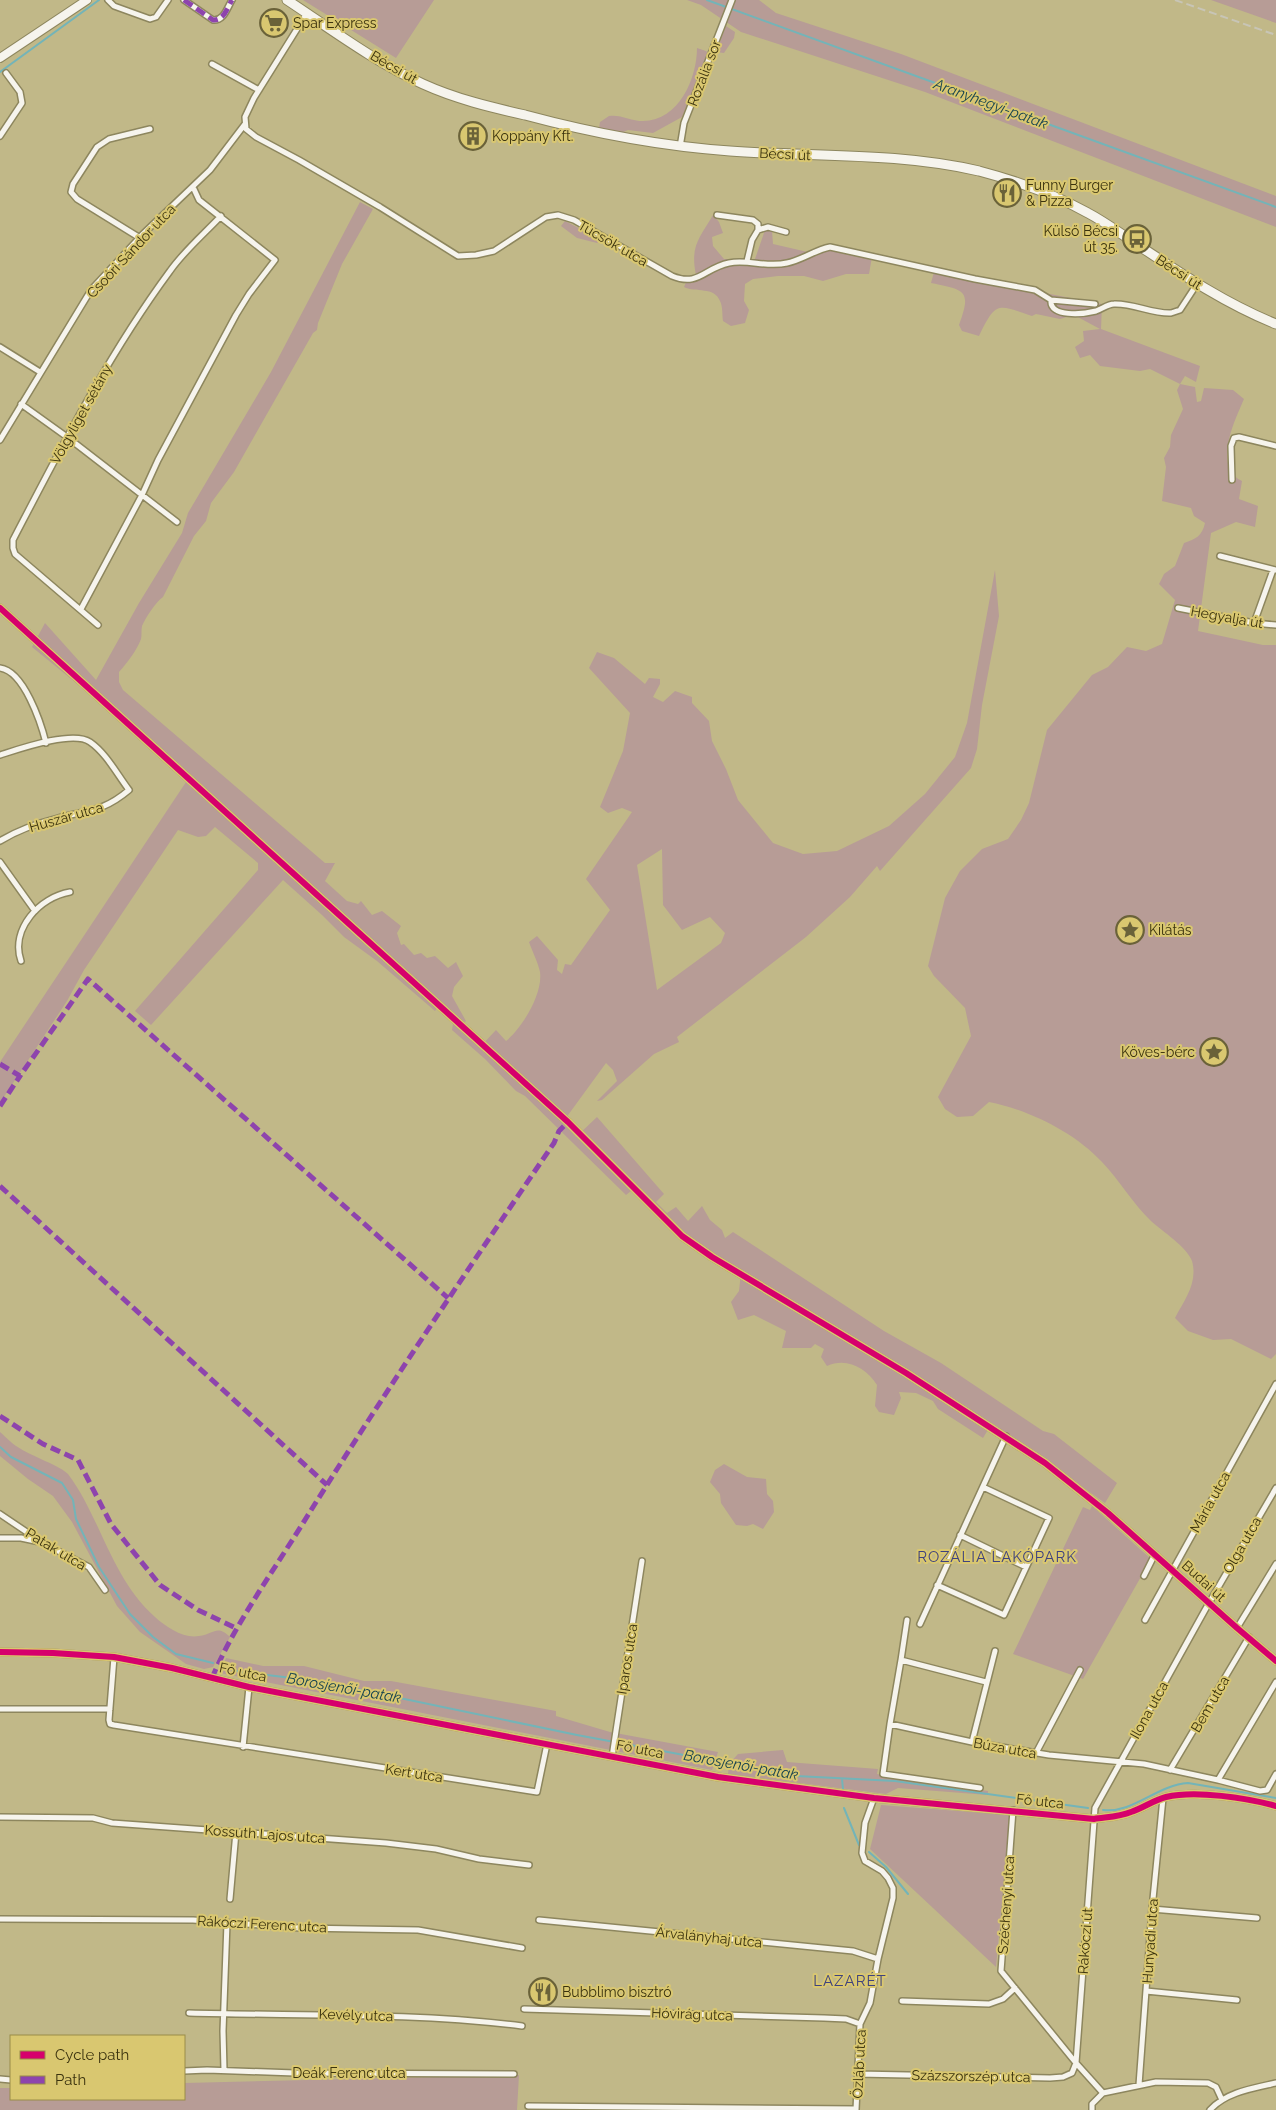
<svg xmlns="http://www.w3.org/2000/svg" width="1276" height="2110" viewBox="0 0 1276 2110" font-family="Raleway,sans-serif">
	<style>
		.green { fill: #b79c96; fill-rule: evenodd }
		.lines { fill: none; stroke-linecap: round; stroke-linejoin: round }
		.stream { stroke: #73b4b8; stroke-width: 2 }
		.minor-casing { stroke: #8d865e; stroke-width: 8 }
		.tertiary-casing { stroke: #8d865e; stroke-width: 9 }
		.secondary-casing { stroke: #8d865e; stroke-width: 10 }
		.primary-casing { stroke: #8d865e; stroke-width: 11 }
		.minor { stroke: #f6f4ed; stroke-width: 5 }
		.tertiary { stroke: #f6f4ed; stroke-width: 7 }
		.secondary { stroke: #f6f4ed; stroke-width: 8 }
		.primary { stroke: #f6f4ed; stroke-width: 9 }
		.rail { stroke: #c8c5b6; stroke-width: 2; stroke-dasharray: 8 4; stroke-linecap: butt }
		.quiet { stroke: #8e44ad; stroke-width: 5; stroke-dasharray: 10 5; stroke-linecap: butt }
		.cycleway-casing { stroke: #d9c770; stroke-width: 9 }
		.cycleway { stroke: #d6006c; stroke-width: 6 }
		.labels { text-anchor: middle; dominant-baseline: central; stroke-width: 4; stroke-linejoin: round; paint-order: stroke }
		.poi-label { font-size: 14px; fill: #3b330e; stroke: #d9c770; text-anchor: start }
		.street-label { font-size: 14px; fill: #3b330e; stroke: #d9c770 }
		.water-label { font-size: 15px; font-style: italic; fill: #184450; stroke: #d9c770 }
		.neighbourhood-label { font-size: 15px; letter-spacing: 1px; fill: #3e427f; stroke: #d9c770 }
	</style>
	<rect width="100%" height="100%" fill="#c1b888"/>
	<path class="green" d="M 303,0 L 434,0 L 396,58 Z
		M 687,0 L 759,0 L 776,13 L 901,54 L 1276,196 L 1276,227 L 925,92 L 741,32 L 701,5 Z
		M 1211,0 L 1276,0 L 1276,23 Z
		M 726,26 L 735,32 L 734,38 L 724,53 L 716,52 Z
		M 697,48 L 706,51 L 708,53 L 682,117 L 653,133 L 628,130 L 621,133 L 599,128 L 600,122 L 609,116 C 620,114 631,121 643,121 C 679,121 697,78 697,48 Z
		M 360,202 L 373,209 L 342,264 L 318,323 L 317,330 L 313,333 L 234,472 L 211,503 L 206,521 L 194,536 L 163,597 C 155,603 146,617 142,626 C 141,630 142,635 141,639 C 137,650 127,663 119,672 L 119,682 L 123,690 L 325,863 L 335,863 L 325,881 L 347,901 L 358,904 L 361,901 L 372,915 L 382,911 L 401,926 L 397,933 L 401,945 L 404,944 L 414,955 L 421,953 L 427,958 L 435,956 L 448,968 L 456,962 L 463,976 L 454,987 L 452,996 L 466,1021 L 463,1024 L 440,1004 L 435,1011 L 377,961 L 344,937 L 322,915 L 283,880 L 151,1025 L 135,1011 L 258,870 L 258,863 L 215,827 L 206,836 L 198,837 L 178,830 L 84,970 L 67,1001 L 0,1103 L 0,1062 L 190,776 L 32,647 L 45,623 L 96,680 L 139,603 L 182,533 L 188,513 L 271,372 Z
		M 713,215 L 719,222 L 723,233 L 712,237 L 713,246 L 724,259 L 755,259 L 765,230 L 772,231 L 773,244 L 812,253 L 823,249 L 841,250 L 872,257 L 869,274 L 846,274 L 823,281 L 804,276 L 778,276 L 753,279 L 745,284 L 744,301 L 749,310 L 745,323 L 731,326 L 723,321 C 722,315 723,307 720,301 C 714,286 696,293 684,287 L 687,280 L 696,275 C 690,246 699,239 713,215 Z
		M 565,221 L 598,238 L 599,242 L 597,243 L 577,238 L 561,226 Z
		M 934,272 L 1102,304 L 1101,329 L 1200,366 L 1196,382 L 1185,376 L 1180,384 L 1195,387 L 1197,402 L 1201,401 L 1204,388 L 1233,390 L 1244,399 C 1235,420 1212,467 1242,481 L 1239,499 L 1258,506 L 1255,527 L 1236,522 L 1211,533 L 1198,631 L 1263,645 L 1276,645 L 1276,1354 L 1271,1359 L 1231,1339 L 1213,1340 L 1188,1331 L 1175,1318 C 1185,1299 1198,1283 1192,1261 C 1187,1247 1162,1231 1151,1221 C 1133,1204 1120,1181 1102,1162 C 1074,1132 1029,1110 989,1102 L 973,1116 L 957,1117 L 945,1109 L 938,1097 L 971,1036 L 965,1008 L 934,976 L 928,966 L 945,898 L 960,871 L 982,849 L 1008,839 L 1021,820 L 1029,803 L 1047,730 L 1092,675 L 1108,667 L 1127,647 L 1146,651 L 1162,644 L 1175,600 L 1159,584 L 1164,574 L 1175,566 L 1184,543 C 1196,539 1202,536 1205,523 L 1194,516 L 1191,508 L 1162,501 L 1166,467 L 1164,458 L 1170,447 L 1171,435 L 1183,409 L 1177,390 L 1180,384 L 1150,369 L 1140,371 L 1100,366 L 1090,355 L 1080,358 L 1075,347 L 1084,341 L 1083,331 L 1100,329 L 1074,315 L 1060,319 L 1036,314 L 1032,316 C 997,304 996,301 979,336 L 962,331 L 959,325 C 972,290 965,290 931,283 Z
		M 995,570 L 999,616 L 982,705 L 977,749 L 971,768 L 880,871 L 877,866 L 850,897 L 806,937 L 677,1037 L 679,1042 L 654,1054 L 602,1100 L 597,1101 L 617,1081 L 613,1070 L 606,1063 L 563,1122 L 576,1137 L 597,1117 L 664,1194 L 656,1202 L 667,1213 L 676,1207 L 688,1221 L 702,1206 L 710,1220 L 722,1230 L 725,1238 L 733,1232 L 884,1331 L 941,1363 L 1043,1431 L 1054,1434 L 1117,1483 L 1105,1503 L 992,1423 L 983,1438 L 938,1409 L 933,1401 L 916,1393 L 899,1392 L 901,1398 L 894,1415 L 879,1412 L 875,1406 L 877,1385 C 866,1368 847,1357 827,1366 L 821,1357 L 824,1349 L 815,1344 L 811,1348 L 782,1348 L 786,1331 L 754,1315 L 738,1320 L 731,1302 L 739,1291 L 741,1273 L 679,1230 L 636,1187 L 626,1195 L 525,1096 L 516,1091 L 485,1059 L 452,1030 L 453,1024 L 480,1047 L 496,1030 L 506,1041 C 522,1028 543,994 540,972 C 538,962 532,951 529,942 L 537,936 L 558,960 L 557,970 L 562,974 L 565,964 L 571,965 L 610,910 L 586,879 L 632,812 L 622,808 L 608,813 L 600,807 L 623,751 L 630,713 L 589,668 L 597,652 L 614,658 L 645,684 L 649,678 L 660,679 L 660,684 L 653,697 L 663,702 L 675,691 L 692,697 L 692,703 L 709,721 L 712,741 L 726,769 L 738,800 L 773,843 L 803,854 L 837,851 L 889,826 L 925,794 L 955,757 L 967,723 ZM 662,849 L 663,905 L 682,930 L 710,917 L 725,933 L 721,943 L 657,990 L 637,865 Z
		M 0,1432 C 7,1438 13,1445 21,1449 C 30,1455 62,1467 68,1474 C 101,1518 111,1578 155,1617 C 166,1627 184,1639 199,1636 C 214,1634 217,1624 230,1637 L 213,1667 L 204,1669 L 186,1664 L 140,1632 L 117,1606 L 72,1522 L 53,1496 L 28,1479 L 0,1456 Z
		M 724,1464 L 747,1477 L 766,1479 L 767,1494 L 773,1501 L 774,1512 L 763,1529 L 753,1524 L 747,1526 L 736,1525 L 721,1503 L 720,1494 L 710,1482 L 715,1470 Z
		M 1092,1506 L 1151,1559 L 1083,1679 L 1013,1654 L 1083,1507 L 1090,1510 Z
		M 226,1658 L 263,1666 L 304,1666 L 364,1681 L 391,1681 L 556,1711 L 556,1716 L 610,1732 L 718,1752 L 712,1770 L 220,1673 Z
		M 783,1750 L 787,1762 L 878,1769 L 877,1774 L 988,1791 L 988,1795 L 898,1788 L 886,1794 L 728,1774 L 729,1764 L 738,1754 Z
		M 881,1805 L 1010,1815 L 996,1967 L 870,1849 Z
		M 519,2075 L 517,2110 L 0,2110 L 0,2088 L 11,2088 L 11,2099 L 184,2099 L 184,2083 Z"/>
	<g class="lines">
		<path class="stream" d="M 707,0 L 1276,207
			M 0,72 L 99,0
			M 0,1447 L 11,1457 L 62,1483 L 73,1500 L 76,1519 L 99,1567 L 130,1614 L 153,1637 L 176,1654 L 213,1663
			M 221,1666 L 240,1672 L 318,1681 L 577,1735 L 796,1776 L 895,1781 L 1088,1808
			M 842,1779 L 843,1789
			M 844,1808 L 859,1845
			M 1103,1810 C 1132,1814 1157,1785 1188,1783 L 1276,1798
			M 869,1852 L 886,1867 L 908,1894"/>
		<defs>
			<path id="minor" d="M 108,0 L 114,6 L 150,19 L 156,17 L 168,0
				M 184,0 L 213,20 C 224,21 227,8 232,0
				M 307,13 L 254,98 L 245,117 L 246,129 L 256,137 L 299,160 L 380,207 L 458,256 L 476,255 L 494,251 L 546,217 L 558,215 L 574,220 L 672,276 C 699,287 704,268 729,263 C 748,259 767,268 787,263 C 802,260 815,250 830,247 L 975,279 L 1035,290 L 1051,300 L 1095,304
				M 212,64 L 259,90
				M 0,136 L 22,103 L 20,92 L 6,73
				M 680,147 L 684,123 L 732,0
				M 717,215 L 753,220 L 758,224 L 758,230 L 768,227 L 786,232
				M 140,238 L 77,199 L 71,192 L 73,184 L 97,147 L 109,139 L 150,129
				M 747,261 L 752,240 L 758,230
				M 1051,300 C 1049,318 1084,314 1096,311 C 1102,309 1108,304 1114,304 C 1133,303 1152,314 1171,313 L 1180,310 L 1197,284
				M 0,347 L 40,372
				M 21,404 L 67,437 L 177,522
				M 0,440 L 91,290 L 143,234 L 210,170 L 245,124
				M 1232,480 L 1231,446 L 1234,438 L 1239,437 L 1276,446
				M 1220,556 L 1276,570
				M 1178,608 L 1254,623 L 1276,625
				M 81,609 L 142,495 L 158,460 L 236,315 L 249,294 L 275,260 L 199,200 L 193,187
				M 1254,623 L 1273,570
				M 98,625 L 15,554 L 13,548 L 13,540 C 61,448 108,355 170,271 C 184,251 204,234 221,216
				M 0,668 C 24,671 41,723 46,743
				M 0,755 C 19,749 73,730 90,742 C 106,753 117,774 129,790 C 103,812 88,810 58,818 C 38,823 18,830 0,841
				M 0,862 L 35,911
				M 21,961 C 10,929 40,897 70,892
				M 0,1514 L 43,1543 L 89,1567 L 105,1590
				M 960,1535 L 1026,1567
				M 0,1538 L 21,1538 L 40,1542
				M 1144,1576 L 1155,1554
				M 937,1585 L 1004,1615 L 1049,1518 L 983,1487
				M 907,1620 L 901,1660 L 986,1682
				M 1145,1620 L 1276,1384
				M 920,1624 L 1006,1436
				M 1237,1628 L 1276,1564
				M 114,1657 L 109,1720 L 110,1724 L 114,1725 L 537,1792 L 547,1744
				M 0,1709 L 110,1709
				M 890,1724 L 901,1660
				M 972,1742 L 995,1651
				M 243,1747 L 249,1687
				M 1036,1753 L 1080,1670
				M 612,1757 L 642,1561
				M 1170,1770 L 1249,1637
				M 1218,1780 L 1276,1682
				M 980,1788 L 883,1774 L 890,1724 L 972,1742 L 1049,1755 L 1144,1764 L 1218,1780 L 1260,1791 L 1267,1790 L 1276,1774
				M 1013,1810 L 1001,1971 L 1076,2063 L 1103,2093
				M 0,1817 L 93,1818 L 112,1823 L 386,1843 L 436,1849 L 479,1859 L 529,1865
				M 230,1899 L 236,1832
				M 1152,1909 L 1257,1918
				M 0,1919 L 193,1920 L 300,1928 L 418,1930 L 522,1948
				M 539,1920 L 853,1951 L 878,1959
				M 1146,1991 L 1237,2000
				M 902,2001 L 989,2004 L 1003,1999 L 1015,1988
				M 524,2009 L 824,2018 L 846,2019 L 860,2024
				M 189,2013 C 300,2016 412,2012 522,2026
				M 224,2070 L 223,2031 L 227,1923
				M 184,2071 L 207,2070 L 295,2073 L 514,2074
				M 858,2074 L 1050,2078 L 1063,2077 L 1072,2073 L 1076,2063 L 1095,1808 L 1205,1610 L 1276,1488
				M 0,2079 L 11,2080
				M 1139,2085 L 1152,1909 L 1163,1798
				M 1103,2093 L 1156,2082 L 1208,2083 L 1216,2087 L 1222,2100
				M 528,2106 L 856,2109
				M 856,2110 L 860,2024 L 870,2003 L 878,1959 L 893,1898 L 893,1888 L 888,1878 L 882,1871 L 865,1861 L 862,1853 L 865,1823 L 874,1798
				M 1092,2110 L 1092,2104 L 1103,2093
				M 1210,2110 C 1226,2092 1254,2088 1276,2083"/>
			<path id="tertiary" d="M 0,608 L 568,1122 L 682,1236 L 712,1257 L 906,1373 L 1045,1463 L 1108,1513 L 1237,1628 L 1276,1661
				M 0,1652 L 53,1653 L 114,1657 L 172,1668 L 249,1687 L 718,1777 L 874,1798 L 1094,1819 C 1106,1817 1119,1817 1131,1812 C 1143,1808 1154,1800 1166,1797 C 1196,1790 1247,1798 1276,1806"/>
			<path id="secondary" d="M 0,58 L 87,0"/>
			<path id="primary" d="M 287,0 C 331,29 375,62 423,84 C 456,99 490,107 525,115 C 592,133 660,146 730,151 C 812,157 898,152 979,171 C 1017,181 1054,194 1088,213 C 1105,222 1121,234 1138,245 C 1183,275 1226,304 1276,324"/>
		</defs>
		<use href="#minor" class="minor-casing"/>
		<use href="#tertiary" class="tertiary-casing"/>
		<use href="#secondary" class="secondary-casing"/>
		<use href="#primary" class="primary-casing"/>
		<use href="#minor" class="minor"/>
		<use href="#tertiary" class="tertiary"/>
		<use href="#secondary" class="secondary"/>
		<use href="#primary" class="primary"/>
		<path class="rail" d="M 1175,0 L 1276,35"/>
		<path class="quiet" d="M 184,0 L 213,20 C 224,21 227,8 232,0
			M 0,1064 L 20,1076 L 88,979 L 448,1298
			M 0,1106 L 20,1076
			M 0,1186 L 327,1485
			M 0,1416 L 43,1444 L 78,1460 L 111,1524 L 160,1585 L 198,1610 L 238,1629
			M 212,1678 C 235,1623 277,1566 308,1515 C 387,1389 470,1266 554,1143 L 559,1131 L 568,1122"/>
		<defs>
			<path id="cycleway" d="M 0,608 L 568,1122 L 682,1236 L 712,1257 L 906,1373 L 1045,1463 L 1108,1513 L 1237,1628 L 1276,1661
				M 0,1652 L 53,1653 L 114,1657 L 172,1668 L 249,1687 L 718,1777 L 874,1798 L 1094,1819 C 1106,1817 1119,1817 1131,1812 C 1143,1808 1154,1800 1166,1797 C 1196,1790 1247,1798 1276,1806"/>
		</defs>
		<use href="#cycleway" class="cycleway-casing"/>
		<use href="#cycleway" class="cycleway"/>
	</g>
	<defs>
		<symbol id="supermarket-ring" viewBox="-11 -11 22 22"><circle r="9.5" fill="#d9c770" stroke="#6a6239" stroke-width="1.5"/><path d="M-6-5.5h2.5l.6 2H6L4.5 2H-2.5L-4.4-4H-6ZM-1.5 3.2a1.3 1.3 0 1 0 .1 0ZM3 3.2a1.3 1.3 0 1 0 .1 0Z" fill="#6a6239"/></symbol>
		<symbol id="building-ring" viewBox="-11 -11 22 22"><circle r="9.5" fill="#d9c770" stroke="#6a6239" stroke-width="1.5"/><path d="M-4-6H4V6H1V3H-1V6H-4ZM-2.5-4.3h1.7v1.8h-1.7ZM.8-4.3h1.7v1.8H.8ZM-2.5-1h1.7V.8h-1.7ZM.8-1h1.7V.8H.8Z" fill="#6a6239"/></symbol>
		<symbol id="restaurant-ring" viewBox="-11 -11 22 22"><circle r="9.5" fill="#d9c770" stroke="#6a6239" stroke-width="1.5"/><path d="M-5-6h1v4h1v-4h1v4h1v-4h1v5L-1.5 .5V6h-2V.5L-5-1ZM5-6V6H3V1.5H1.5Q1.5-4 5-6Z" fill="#6a6239"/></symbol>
		<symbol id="bus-ring" viewBox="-11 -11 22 22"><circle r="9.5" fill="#d9c770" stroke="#6a6239" stroke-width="1.5"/><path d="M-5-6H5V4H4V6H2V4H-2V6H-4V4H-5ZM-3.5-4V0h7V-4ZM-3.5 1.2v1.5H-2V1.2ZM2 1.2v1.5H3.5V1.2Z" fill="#6a6239"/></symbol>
		<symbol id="sight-ring" viewBox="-11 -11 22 22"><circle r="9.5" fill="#d9c770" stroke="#6a6239" stroke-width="1.5"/><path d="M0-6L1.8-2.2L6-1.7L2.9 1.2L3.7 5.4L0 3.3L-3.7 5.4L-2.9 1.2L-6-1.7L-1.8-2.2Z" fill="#6a6239"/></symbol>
	</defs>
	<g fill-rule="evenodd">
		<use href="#supermarket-ring" x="258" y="7" width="32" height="32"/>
		<use href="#building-ring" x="457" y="120" width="32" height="32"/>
		<use href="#restaurant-ring" x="991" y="177" width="32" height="32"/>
		<use href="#bus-ring" x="1121" y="223" width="32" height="32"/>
		<use href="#sight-ring" x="1114" y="914" width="32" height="32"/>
		<use href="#sight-ring" x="1198" y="1036" width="32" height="32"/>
		<use href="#restaurant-ring" x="527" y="1976" width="32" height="32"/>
	</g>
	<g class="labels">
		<g class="poi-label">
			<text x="293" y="23">Spar Express</text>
			<text x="492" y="136">Koppány Kft.</text>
			<text x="1026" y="185">Funny Burger<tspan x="1026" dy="16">&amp; Pizza</tspan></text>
			<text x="1118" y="231" text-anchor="end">Külső Bécsi<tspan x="1118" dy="16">út 35.</tspan></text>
			<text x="1149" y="930">Kilátás</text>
			<text x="1195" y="1052" text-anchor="end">Köves-bérc</text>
			<text x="562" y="1992">Bubblimo bisztró</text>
		</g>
		<g class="street-label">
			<text transform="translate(394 67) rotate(30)">Bécsi út</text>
			<text transform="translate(704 73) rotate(-69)">Rozália sor</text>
			<text transform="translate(785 154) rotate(3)">Bécsi út</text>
			<text transform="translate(613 243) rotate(30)">Tücsök utca</text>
			<text transform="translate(131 251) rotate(-47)">Csoóri Sándor utca</text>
			<text transform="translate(1179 272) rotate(33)">Bécsi út</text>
			<text transform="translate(81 414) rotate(-61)">Völgyliget sétány</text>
			<text transform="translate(1227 617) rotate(10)">Hegyalja út</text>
			<text transform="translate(66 817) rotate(-16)">Huszár utca</text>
			<text transform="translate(1210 1502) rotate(-61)">Mária utca</text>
			<text transform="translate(1242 1545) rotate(-60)">Olga utca</text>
			<text transform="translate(56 1549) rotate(31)">Patak utca</text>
			<text transform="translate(1204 1581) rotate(42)">Budai út</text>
			<text transform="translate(627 1659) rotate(-81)">Iparos utca</text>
			<text transform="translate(243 1672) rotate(12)">Fő utca</text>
			<text transform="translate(1210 1704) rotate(-60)">Bem utca</text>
			<text transform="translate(1149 1710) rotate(-61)">Ilona utca</text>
			<text transform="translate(1005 1748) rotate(10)">Búza utca</text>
			<text transform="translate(640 1749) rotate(11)">Fő utca</text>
			<text transform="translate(414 1773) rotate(9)">Kert utca</text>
			<text transform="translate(1040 1801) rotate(6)">Fő utca</text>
			<text transform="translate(265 1834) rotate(4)">Kossuth Lajos utca</text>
			<text transform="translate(1006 1905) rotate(-86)">Széchenyi utca</text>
			<text transform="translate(262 1924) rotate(3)">Rákóczi Ferenc utca</text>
			<text transform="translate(709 1937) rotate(6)">Árvalányhaj utca</text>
			<text transform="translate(1085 1941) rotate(-86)">Rákóczi út</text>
			<text transform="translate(1150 1941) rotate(-86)">Hunyadi utca</text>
			<text transform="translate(692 2014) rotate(2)">Hóvirág utca</text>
			<text transform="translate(356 2015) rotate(2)">Kevély utca</text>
			<text transform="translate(859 2064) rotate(-87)">Őzláb utca</text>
			<text x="349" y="2073">Deák Ferenc utca</text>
			<text transform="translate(971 2076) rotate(1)">Százszorszép utca</text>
		</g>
		<g class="water-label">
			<text transform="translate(991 104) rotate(20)">Aranyhegyi-patak</text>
			<text transform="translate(344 1688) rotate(10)">Borosjenői-patak</text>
			<text transform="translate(741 1765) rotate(10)">Borosjenői-patak</text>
		</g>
		<g class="neighbourhood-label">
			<text x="997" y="1557">ROZÁLIA LAKÓPARK</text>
			<text x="850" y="1981">LAZARÉT</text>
		</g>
	</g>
	<rect x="10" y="2035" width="175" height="65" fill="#d9c770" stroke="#9a8c49"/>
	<rect x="20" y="2051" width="25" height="8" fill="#d6006c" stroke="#9a8c49"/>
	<text x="55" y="2060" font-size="15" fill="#3b330e">Cycle path</text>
	<rect x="20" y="2076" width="25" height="8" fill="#8e44ad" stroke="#9a8c49"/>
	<text x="55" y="2085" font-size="15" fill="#3b330e">Path</text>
</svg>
